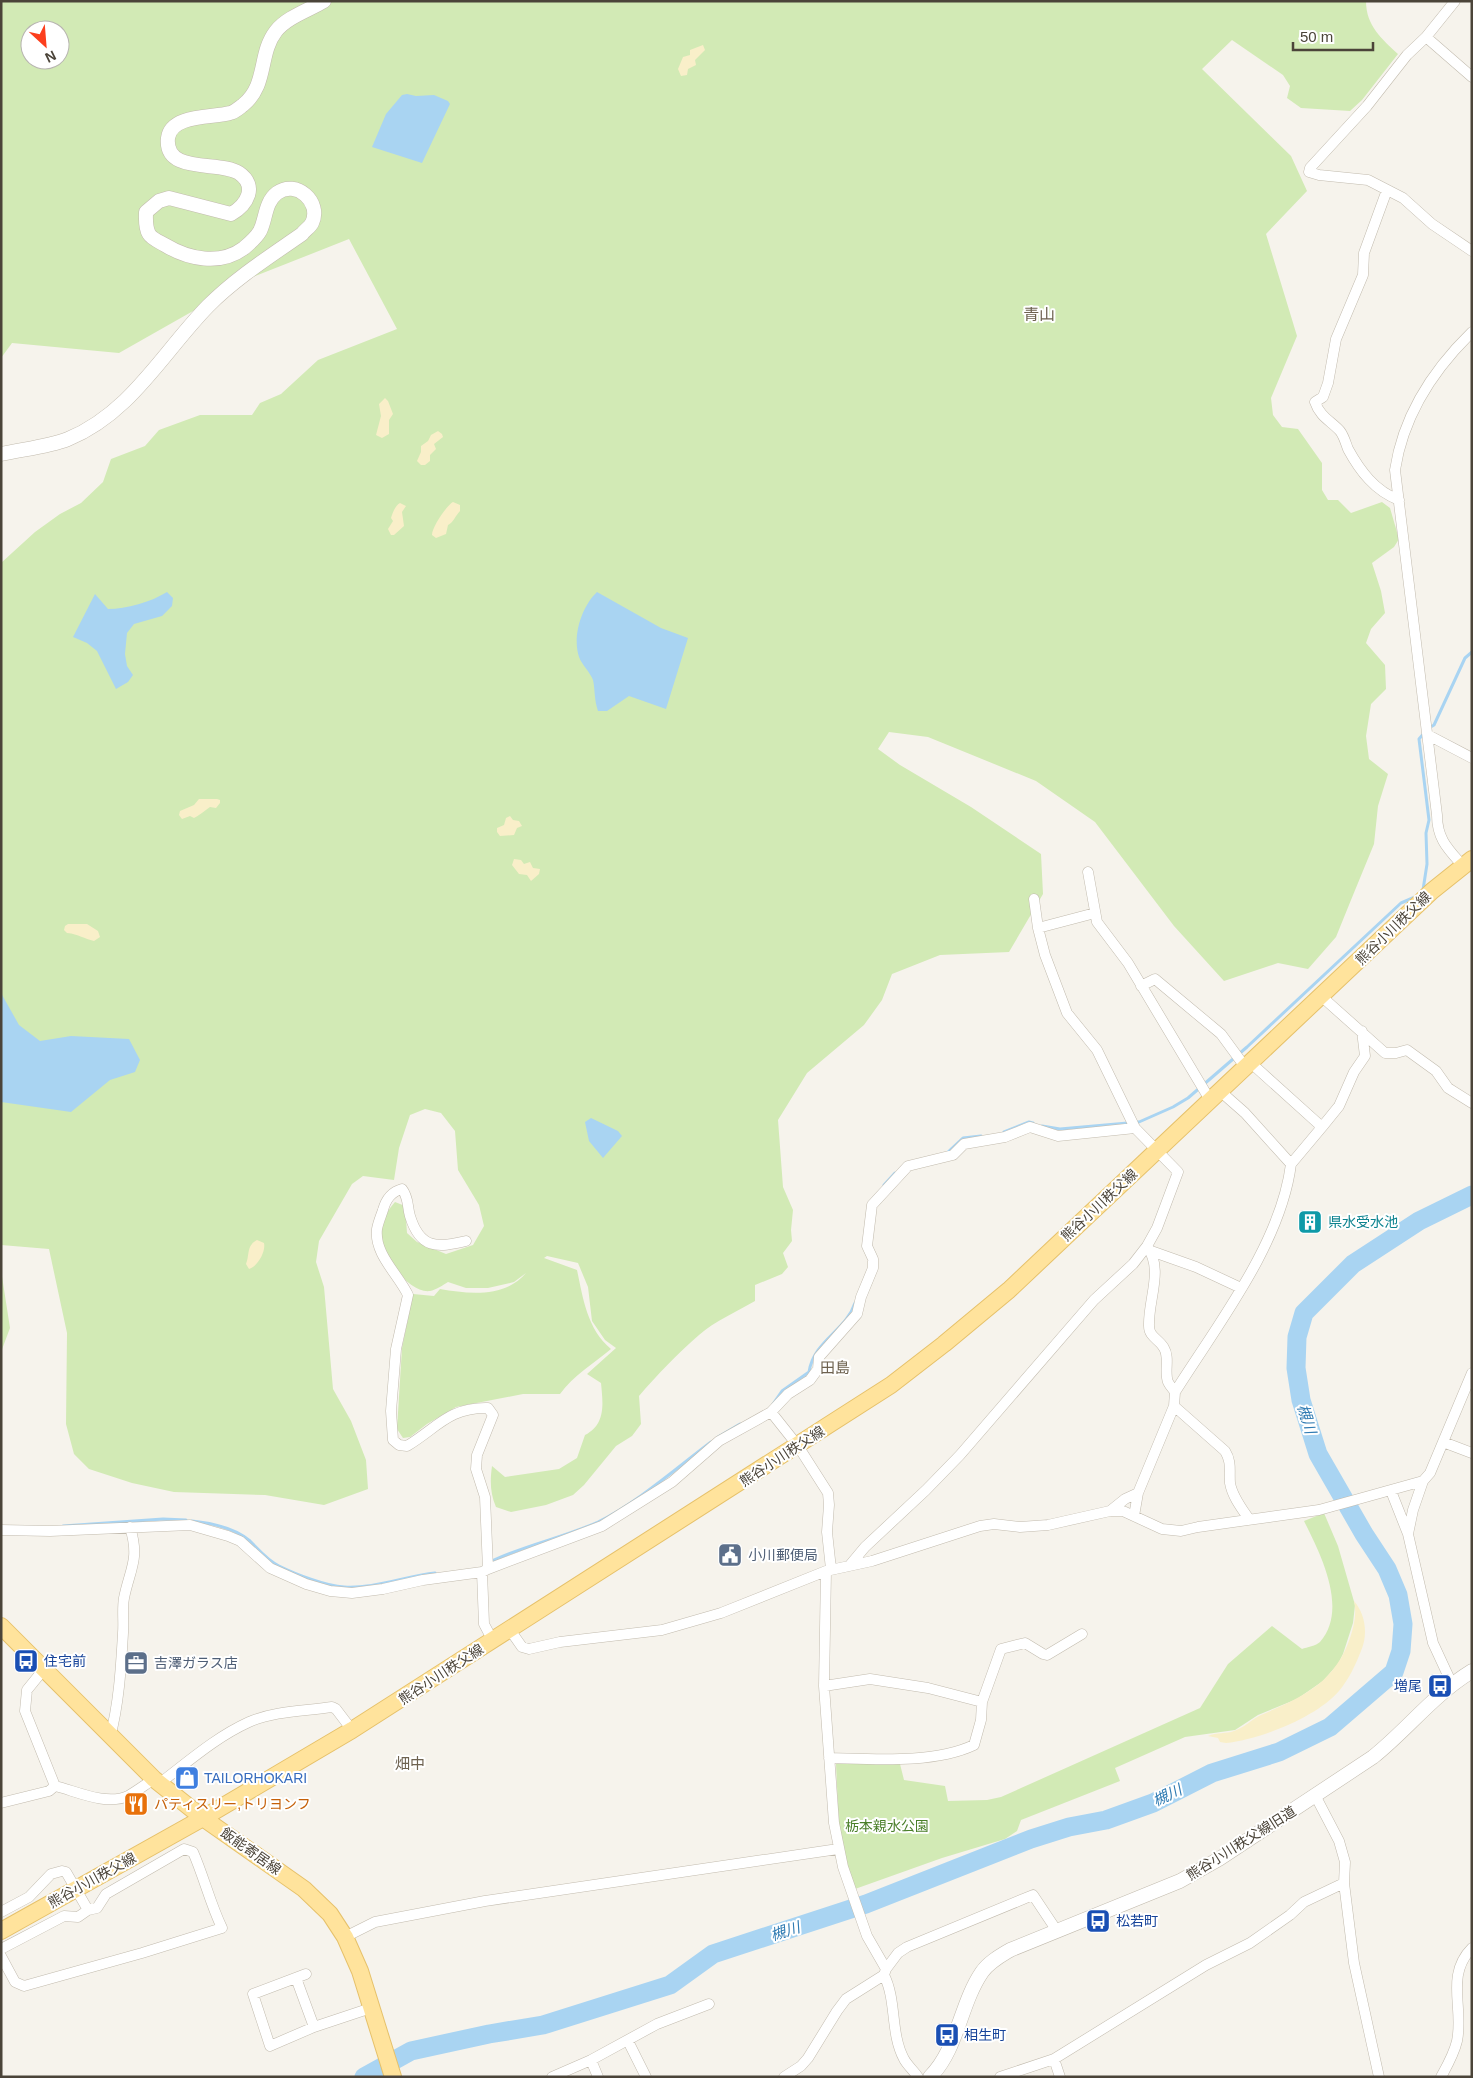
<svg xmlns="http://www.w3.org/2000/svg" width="1473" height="2078" viewBox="0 0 1473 2078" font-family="Arial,'Noto Sans JP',sans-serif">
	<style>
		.green { fill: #d2eab5; fill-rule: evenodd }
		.sand { fill: #f9efc9 }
		.water { fill: #a9d4f2 }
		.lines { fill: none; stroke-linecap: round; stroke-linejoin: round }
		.stream { stroke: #a9d4f2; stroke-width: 3 }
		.river { stroke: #a9d4f2; stroke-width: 19 }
		.minor-casing { stroke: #c2bbae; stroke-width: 11 }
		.tertiary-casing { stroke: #c2bbae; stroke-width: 15 }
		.primary-casing { stroke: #e6c16a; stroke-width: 18 }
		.minor { stroke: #fff; stroke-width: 10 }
		.tertiary { stroke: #fff; stroke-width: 14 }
		.primary { stroke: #ffe39c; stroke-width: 16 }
		.labels { text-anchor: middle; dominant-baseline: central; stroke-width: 4; stroke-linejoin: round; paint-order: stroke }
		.street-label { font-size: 14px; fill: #4b4439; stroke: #fff }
		.culture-label { font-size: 14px; fill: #0d838f; stroke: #fff; text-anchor: start }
		.service-label { font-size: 14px; fill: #4e5e75; stroke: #fff; text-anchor: start }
		.transit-label { font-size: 14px; fill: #164399; stroke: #fff; text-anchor: start }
		.shop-label { font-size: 14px; fill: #366cbe; stroke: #fff; text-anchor: start }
		.food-label { font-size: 14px; fill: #c56008; stroke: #fff; text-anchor: start }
		.park-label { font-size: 14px; fill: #4a7f2a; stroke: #fff }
		.neighbourhood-label { font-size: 15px; fill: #6e6250; stroke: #fff }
		.water-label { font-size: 15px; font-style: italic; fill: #2e7ab2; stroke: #fff }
		.quarter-label { font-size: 16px; fill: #6e6250; stroke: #fff }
	</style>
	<rect width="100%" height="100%" fill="#f6f3ec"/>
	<path class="green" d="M 1,1 L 1366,1 C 1366,26 1382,39 1398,54 L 1362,100 L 1350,111 L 1301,108 L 1287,98 L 1290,86 L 1283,75 L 1232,40 L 1202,69 L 1291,156 L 1307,191 L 1266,234 L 1297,336 L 1271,398 L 1273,415 L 1282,427 L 1298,429 L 1322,463 L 1322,490 L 1328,500 L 1338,500 L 1351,513 L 1382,502 L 1390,508 L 1399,539 L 1394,547 L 1372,563 L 1381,591 L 1385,613 L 1371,629 L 1366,643 L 1385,665 L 1386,689 L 1371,704 L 1366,736 L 1369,759 L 1388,774 L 1378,806 L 1374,844 L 1351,900 L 1336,937 L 1308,969 L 1278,963 L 1224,981 L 1174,926 L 1095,822 L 1036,781 L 928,737 L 889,732 L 878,749 L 900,765 L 971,807 L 1041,854 L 1043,894 L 1009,952 L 940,955 L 892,974 L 882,1000 L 864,1025 L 807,1073 L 778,1120 L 783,1187 L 793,1210 L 791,1230 L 792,1241 L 783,1253 L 788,1267 L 782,1274 L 755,1285 L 755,1301 C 736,1312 715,1321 699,1335 C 678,1353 657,1375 639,1396 L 641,1424 L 632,1436 L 616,1446 L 584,1485 L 573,1495 L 546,1505 L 511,1512 L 496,1507 C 490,1493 490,1481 492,1466 L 505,1477 L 559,1469 L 577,1458 L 585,1435 C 606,1424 603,1404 601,1383 L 587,1374 L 616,1348 L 605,1340 L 592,1321 L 588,1287 L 578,1263 L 547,1256 L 544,1258 L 577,1270 C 583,1298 587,1329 611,1349 C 594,1363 573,1376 560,1394 L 523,1394 L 456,1407 L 427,1424 L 410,1437 L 403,1438 L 397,1429 L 402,1348 L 413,1294 L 434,1296 L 440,1289 C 469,1294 505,1298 526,1273 L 514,1282 L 488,1288 L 466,1288 L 448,1282 C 443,1285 436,1290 430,1291 C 407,1294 378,1250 381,1229 C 383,1218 388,1210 395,1202 L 405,1206 L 407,1233 L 417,1242 L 446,1254 L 473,1245 L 484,1226 L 479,1205 L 458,1170 L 455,1131 L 441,1113 L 425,1109 L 410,1115 L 399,1148 L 394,1180 L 363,1176 L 352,1184 L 319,1241 L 316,1262 L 324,1287 L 333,1389 L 351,1421 L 366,1460 L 368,1489 L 324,1505 L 265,1495 L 174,1492 L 132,1483 L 89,1469 L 74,1454 L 66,1424 L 67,1333 L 49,1249 L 1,1245 L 1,563 L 35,532 L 60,514 L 81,503 L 103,482 L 111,459 L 145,446 L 159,430 L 200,415 L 252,415 L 260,403 L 281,394 L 318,360 L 397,329 L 349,239 L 253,277 L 119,353 L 12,343 L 1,358 ZM 30,30 L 60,30 L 60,60 L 30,60 Z
		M 1,1270 L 10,1328 L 1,1352 Z
		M 1324,1513 L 1338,1546 L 1355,1605 L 1353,1623 L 1343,1654 L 1338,1664 L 1323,1681 L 1297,1699 L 1258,1715 L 1235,1730 L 1185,1737 L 1115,1768 L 1120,1781 L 1021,1820 L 1017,1831 L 1005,1839 L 942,1858 L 855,1889 L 844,1857 L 839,1831 L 836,1764 L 840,1761 L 900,1764 L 904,1780 L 945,1786 L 948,1801 L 987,1800 L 1001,1797 L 1200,1708 L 1228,1664 L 1272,1626 L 1302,1649 C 1307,1647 1316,1646 1320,1642 C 1349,1609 1320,1553 1304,1521 Z"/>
	<path class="sand" d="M 703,45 L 705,50 L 695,60 L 696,65 L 688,69 L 687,75 L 681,76 L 678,69 L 683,57 L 690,55 L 690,50 Z
		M 385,398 L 388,401 L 393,414 L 389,420 L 389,434 L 382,438 L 376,435 L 381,416 L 379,404 Z
		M 438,431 L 442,434 L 443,437 L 434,444 L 436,449 L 430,455 L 430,461 L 425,465 L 421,465 L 417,461 L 421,452 L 421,446 L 428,441 L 431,435 Z
		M 453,502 L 460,505 L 460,511 C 455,516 454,522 448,525 L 446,534 L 436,538 L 432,535 C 432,527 447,505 453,502 Z
		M 400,503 L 406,506 L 402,512 L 404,526 L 394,535 L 391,535 L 388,529 L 393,521 L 391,518 C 393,512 395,506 400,503 Z
		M 199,799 L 217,799 L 220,800 L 220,803 L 216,808 L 210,807 C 206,810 197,817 194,818 L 190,816 L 182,819 L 179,815 L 180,811 L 194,805 Z
		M 510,816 L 513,820 L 519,821 L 522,826 L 517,828 L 514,835 L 500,836 L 497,832 L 497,828 L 504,825 L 506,818 Z
		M 514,859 L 521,860 L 524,864 L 530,862 L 533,868 L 540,869 L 539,874 L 531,881 L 527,875 L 519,874 L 512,865 Z
		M 68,924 L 87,924 L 98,931 L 100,937 L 94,941 C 84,939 79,934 67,933 L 64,930 L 65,926 Z
		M 257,1240 L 264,1243 C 266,1252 257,1267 249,1269 L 246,1264 C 250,1255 246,1246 257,1240 Z
		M 1354,1601 C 1366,1615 1368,1635 1361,1651 C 1355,1666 1349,1679 1339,1691 C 1317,1717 1259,1740 1226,1743 L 1220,1742 L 1218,1738 L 1208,1736 C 1217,1732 1226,1734 1234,1731 C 1244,1728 1252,1719 1261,1715 C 1302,1697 1334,1684 1350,1638 C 1354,1626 1357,1614 1354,1601 Z"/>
	<path class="water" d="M 407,94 L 416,96 L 434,95 L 448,101 L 450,104 L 422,163 L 372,147 L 386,114 L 402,95 Z
		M 167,592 L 173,598 L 172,606 L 162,616 L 134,624 L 127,633 L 125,654 L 127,666 L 133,675 L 128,682 L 116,689 L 97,651 L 87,643 L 73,637 L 95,594 L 108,609 C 126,609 151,602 167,592 Z
		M 597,592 L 661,628 L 688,638 L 666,709 L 629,696 L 607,711 L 598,711 C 594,700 595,688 593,680 C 590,672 582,665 579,657 C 572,636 582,606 597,592 Z
		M 1,993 L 19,1025 L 40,1041 L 71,1036 L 129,1039 L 140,1060 L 135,1072 L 110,1080 L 71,1112 L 1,1102 Z
		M 591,1118 L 618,1131 L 622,1136 L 603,1158 L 589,1141 L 585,1122 Z"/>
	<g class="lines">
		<path class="stream" d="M 1429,728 L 1434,725 L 1465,658 L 1472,652
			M 1423,890 L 1427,864 L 1426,833 L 1429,820 L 1419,739 L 1425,732
			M 1042,1126 L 1060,1129 L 1139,1122 L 1173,1107 L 1188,1098 L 1247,1047 L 1401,903 L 1415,897
			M 1004,1132 L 1029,1122 L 1033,1123
			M 948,1152 L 963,1138 L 981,1136
			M 884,1185 L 895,1173
			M 773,1404 L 782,1391 L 809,1372 C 814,1340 846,1331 855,1303
			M 718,1437 L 740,1424
			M 192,1521 C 211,1523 235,1528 250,1541 C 259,1550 267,1560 279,1566 C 295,1574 326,1586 344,1587 C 373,1589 406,1576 435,1573
			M 63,1526 L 163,1519 L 186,1520
			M 490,1562 C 524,1545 563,1538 598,1522 C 637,1503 675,1469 711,1442"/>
		<path class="river" d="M 364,2077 L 411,2051 L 489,2034 L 543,2025 L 670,1985 L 713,1954 L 866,1904 L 1031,1839 L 1069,1827 L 1106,1820 L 1153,1803 L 1212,1773 L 1279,1752 L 1330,1727 L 1394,1672 L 1401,1651 L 1403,1624 L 1398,1595 L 1387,1569 L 1364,1534 L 1318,1454 L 1301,1400 L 1296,1368 L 1297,1337 L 1304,1313 L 1353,1264 L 1419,1221 L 1472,1195"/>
		<defs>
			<path id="minor" d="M 1455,1 L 1426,37 L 1407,55 L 1367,106 L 1310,168 L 1309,172 L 1319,175 L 1368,180 L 1403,198 L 1432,224 L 1472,251
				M 1426,37 L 1472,77
				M 1387,190 L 1364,253 L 1363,275 L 1336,339 L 1328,383 L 1323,397 L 1315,402 C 1320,417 1331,421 1340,431 C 1344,436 1346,444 1348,449 C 1360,471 1375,491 1399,500
				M 1428,735 L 1472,758
				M 1463,866 C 1448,849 1437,839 1437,815 L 1395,470 C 1403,417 1433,370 1472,332
				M 1088,872 L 1097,922 L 1128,963 L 1210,1100
				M 1038,928 L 1095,913
				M 1141,986 L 1155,979 L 1221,1034 L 1243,1064
				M 1321,996 L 1385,1053 L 1396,1053 L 1407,1050 L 1436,1071 L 1448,1088 L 1472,1103
				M 1251,1063 L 1322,1127 L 1291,1164
				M 1322,1127 L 1339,1106 L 1354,1072 L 1365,1056 L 1362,1031
				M 466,1241 C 437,1248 420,1249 410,1216 C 407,1206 409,1198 402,1189 C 391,1192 386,1199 383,1210 C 381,1216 378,1223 377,1229 C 374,1254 398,1274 408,1295 L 396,1349 L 391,1411 L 393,1440 L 399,1445 L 407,1446 C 437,1428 449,1407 488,1408 L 493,1415 L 477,1455 L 476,1469 L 485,1497 L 488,1569
				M 1147,1246 C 1164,1270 1148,1299 1149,1326 C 1149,1337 1159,1339 1164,1348 C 1170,1358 1164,1372 1168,1382 C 1170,1386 1173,1389 1175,1392 L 1174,1406 L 1225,1451 C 1232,1462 1229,1471 1230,1483 C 1232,1496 1242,1509 1249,1519
				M 1151,1251 L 1196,1267 L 1241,1288
				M 1175,1392 C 1217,1325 1281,1244 1291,1164 L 1245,1113 L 1220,1091
				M 771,1412 L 798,1446 L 828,1493 L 829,1505 L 827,1532 L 831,1569
				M 1443,1442 L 1472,1453
				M 1391,1491 L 1408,1534 L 1433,1643 L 1452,1684
				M 1110,1511 L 1125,1499 L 1138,1493
				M 1134,1516 L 1138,1493 L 1174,1406
				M 1,1530 L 50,1531 L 190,1525 L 228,1536 L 240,1541 L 270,1568 L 306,1584 L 330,1591 L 352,1593 L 383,1589 L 423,1580 L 482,1572 L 488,1569 L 602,1526 L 672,1482 L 719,1441 L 771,1412 L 788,1394 L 810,1380 L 818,1369 L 819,1357 L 857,1314 L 861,1297 L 873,1268 L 873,1259 L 867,1246 L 872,1205 L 908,1166 L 953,1155 L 964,1144 L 1005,1137 L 1030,1127 L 1058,1136 L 1135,1128
				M 1408,1534 L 1413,1510 L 1423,1481 L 1430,1473 L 1443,1442 L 1472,1373
				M 850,1565 L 865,1547 L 926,1490 L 960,1455 L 1094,1300 L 1133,1264 L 1147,1246 L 1157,1228 L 1178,1172 L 1135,1128 L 1097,1050 L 1067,1013 L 1045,955 L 1038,928 L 1034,899
				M 826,1571 L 872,1561 L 980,1526 L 994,1524 L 1020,1527 L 1048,1525 L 1110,1511 L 1123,1511 L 1162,1529 L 1181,1531 L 1198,1527 L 1319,1510 L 1423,1481
				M 482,1572 L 484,1624 L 493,1641
				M 510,1630 L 522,1647 L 529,1649 L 560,1642 L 662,1630 L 721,1613 L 826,1571 L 824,1686 L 834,1823 L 843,1867 L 867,1936 L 886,1969 L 884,1975 C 897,2001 890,2033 904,2059 C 907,2065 914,2071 918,2077
				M 824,1686 L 870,1679 L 928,1688 L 982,1702
				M 110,1737 C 119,1704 121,1667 123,1633 C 124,1622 122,1609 124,1598 C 130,1568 140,1560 130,1527
				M 829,1758 C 873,1759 934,1764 974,1745 L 981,1720 L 982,1702 L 1001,1649 L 1025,1643 L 1043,1654 L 1047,1655 L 1082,1634
				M 160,1783 C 189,1761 216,1737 249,1722 C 274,1711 305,1711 332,1707 L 336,1709 L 352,1730
				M 55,1786 C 76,1791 106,1806 128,1796 C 137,1791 146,1784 154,1779
				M 1316,1797 L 1339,1841 L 1345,1862 L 1344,1883 L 1354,1963 L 1379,2077
				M 1,1803 L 49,1791 L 55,1786 L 25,1711 L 27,1690 L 44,1669
				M 1,1912 L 29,1897 L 51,1874 L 62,1871 L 66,1872 L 88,1910
				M 345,1937 L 375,1922 L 485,1901 L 838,1849
				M 1,1949 L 64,1916 L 78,1917 L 88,1910 L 97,1908 L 106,1894 L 184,1849 L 193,1852 C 204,1877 210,1903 222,1928 L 142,1953 L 24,1986 L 15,1982 L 1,1956
				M 886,1969 L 898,1953 L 907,1947 L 1033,1895 L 1057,1931
				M 306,1974 L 253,1994 L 270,2046 L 314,2027 L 371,2008
				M 296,1978 L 314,2027
				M 628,2041 L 646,2077
				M 1054,2059 L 1060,2077
				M 591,2060 L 598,2077
				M 552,2077 L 591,2060 L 657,2024 L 709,2004
				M 784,2077 L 801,2066 L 808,2058 L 837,2011 L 846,1999 L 884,1975
				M 1000,2077 L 1054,2059 L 1206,1965 L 1250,1943 L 1290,1915 L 1304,1902 L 1344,1883
				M 1441,2077 C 1447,2066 1454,2054 1457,2041 C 1464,2008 1445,1975 1472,1948"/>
			<path id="tertiary" d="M 1,454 C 23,449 48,447 68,439 C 131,413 163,352 208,306 C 236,278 269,257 302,234 C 305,230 310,227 312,223 C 322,202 296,179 277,193 C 265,202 266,219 260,231 C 256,238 250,243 244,248 C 220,266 188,259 165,245 C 160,242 152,239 149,234 C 145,227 146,219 146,212 L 159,201 L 169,198 L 231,214 C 247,205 258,186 239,173 C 220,160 164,175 168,138 C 171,114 213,118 230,113 C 235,112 239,108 243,105 C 268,85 258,54 276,31 C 287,17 309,10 324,1
				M 930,2077 C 958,2049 960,2004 982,1972 C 989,1962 1000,1956 1010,1950 L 1180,1881 L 1219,1859 L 1373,1757 C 1408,1729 1433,1695 1472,1671"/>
			<path id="primary" d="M 1,1626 L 154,1779 L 203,1818 L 304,1889 L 330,1914 L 345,1937 L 360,1971 L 393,2077
				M 1,1931 L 203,1818 L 352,1730 L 891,1385 L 944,1344 L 1009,1290 L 1432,891 L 1472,859"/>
		</defs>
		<use href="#minor" class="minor-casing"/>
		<use href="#tertiary" class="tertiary-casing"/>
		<use href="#primary" class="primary-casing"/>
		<use href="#minor" class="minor"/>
		<use href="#tertiary" class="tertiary"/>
		<use href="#primary" class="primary"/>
	</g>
	<defs>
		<symbol id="building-square" viewBox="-11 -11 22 22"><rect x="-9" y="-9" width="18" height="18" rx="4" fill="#0f9aa8" stroke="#fff"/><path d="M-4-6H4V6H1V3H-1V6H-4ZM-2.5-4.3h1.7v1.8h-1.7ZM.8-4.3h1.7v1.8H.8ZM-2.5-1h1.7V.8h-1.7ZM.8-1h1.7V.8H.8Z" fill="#fff"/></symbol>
		<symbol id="civic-square" viewBox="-11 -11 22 22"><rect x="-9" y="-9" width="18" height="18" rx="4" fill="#5c6f8a" stroke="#fff"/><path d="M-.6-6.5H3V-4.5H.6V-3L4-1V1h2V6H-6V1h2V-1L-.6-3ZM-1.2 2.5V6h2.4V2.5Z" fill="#fff"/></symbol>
		<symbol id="bus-square" viewBox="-11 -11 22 22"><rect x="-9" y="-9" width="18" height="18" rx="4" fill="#1a4fb4" stroke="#fff"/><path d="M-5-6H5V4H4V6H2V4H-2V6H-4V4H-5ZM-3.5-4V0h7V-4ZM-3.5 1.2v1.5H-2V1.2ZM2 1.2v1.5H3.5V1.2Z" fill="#fff"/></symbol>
		<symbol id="office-square" viewBox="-11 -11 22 22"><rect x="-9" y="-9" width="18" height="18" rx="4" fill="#5c6f8a" stroke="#fff"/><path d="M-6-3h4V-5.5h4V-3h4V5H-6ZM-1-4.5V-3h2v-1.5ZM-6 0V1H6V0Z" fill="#fff"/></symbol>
		<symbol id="shop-square" viewBox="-11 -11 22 22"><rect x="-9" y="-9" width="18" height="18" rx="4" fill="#3f7fe0" stroke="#fff"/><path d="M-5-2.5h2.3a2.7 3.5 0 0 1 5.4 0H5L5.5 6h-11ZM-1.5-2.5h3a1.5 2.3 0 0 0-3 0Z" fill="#fff"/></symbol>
		<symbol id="restaurant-square" viewBox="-11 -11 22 22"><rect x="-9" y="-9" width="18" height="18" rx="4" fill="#e8710a" stroke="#fff"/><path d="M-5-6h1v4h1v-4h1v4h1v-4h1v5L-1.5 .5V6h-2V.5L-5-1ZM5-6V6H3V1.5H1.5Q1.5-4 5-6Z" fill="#fff"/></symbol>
	</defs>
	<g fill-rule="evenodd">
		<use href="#building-square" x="1296" y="1208" width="28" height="28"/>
		<use href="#civic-square" x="716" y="1541" width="28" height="28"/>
		<use href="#bus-square" x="12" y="1647" width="28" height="28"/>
		<use href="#office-square" x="122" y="1649" width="28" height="28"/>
		<use href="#bus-square" x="1426" y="1672" width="28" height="28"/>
		<use href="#shop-square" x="173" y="1764" width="28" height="28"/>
		<use href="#restaurant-square" x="122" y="1790" width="28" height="28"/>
		<use href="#bus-square" x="1084" y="1907" width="28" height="28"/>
		<use href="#bus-square" x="933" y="2021" width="28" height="28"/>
	</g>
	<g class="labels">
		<g class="street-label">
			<text transform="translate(1393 928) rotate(-44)">熊谷小川秩父線</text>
			<text transform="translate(1099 1205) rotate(-43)">熊谷小川秩父線</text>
			<text transform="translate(782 1456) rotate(-33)">熊谷小川秩父線</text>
			<text transform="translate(441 1674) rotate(-33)">熊谷小川秩父線</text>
			<text transform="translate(1241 1843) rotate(-32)">熊谷小川秩父線旧道</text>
			<text transform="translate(251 1851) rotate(35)">飯能寄居線</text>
			<text transform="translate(92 1880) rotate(-29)">熊谷小川秩父線</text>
		</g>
		<g class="culture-label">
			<text x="1328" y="1222">県水受水池</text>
		</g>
		<g class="service-label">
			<text x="748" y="1555">小川郵便局</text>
			<text x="154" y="1663">吉澤ガラス店</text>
		</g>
		<g class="transit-label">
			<text x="44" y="1661">住宅前</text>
			<text x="1422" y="1686" text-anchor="end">増尾</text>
			<text x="1116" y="1921">松若町</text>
			<text x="964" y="2035">相生町</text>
		</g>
		<g class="shop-label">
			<text x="204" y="1778">TAILORHOKARI</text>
		</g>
		<g class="food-label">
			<text x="154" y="1804">パティスリー,トリヨンフ</text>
		</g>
		<g class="park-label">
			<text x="887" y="1826">栃本親水公園</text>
		</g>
		<g class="neighbourhood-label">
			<text x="835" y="1367">田島</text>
			<text x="410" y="1763">畑中</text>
		</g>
		<g class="water-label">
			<text transform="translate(1307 1419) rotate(73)">槻川</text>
			<text transform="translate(1167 1795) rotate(-26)">槻川</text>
			<text transform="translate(785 1931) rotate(-18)">槻川</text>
		</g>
		<g class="quarter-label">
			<text x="1039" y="314">青山</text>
		</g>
	</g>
	<rect width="1473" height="2078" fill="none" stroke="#4b4439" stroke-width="5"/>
	<g transform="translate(45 45) rotate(154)"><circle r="24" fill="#ffffff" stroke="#b7b4b0"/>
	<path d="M0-4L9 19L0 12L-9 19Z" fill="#fc3f1d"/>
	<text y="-8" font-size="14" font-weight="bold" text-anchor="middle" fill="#4b4439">N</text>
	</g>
	<path d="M1293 42v8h80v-8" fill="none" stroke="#4b4439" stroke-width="2.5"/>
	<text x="1300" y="42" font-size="15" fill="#4b4439" stroke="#ffffff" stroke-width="4" paint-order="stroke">50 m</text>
</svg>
